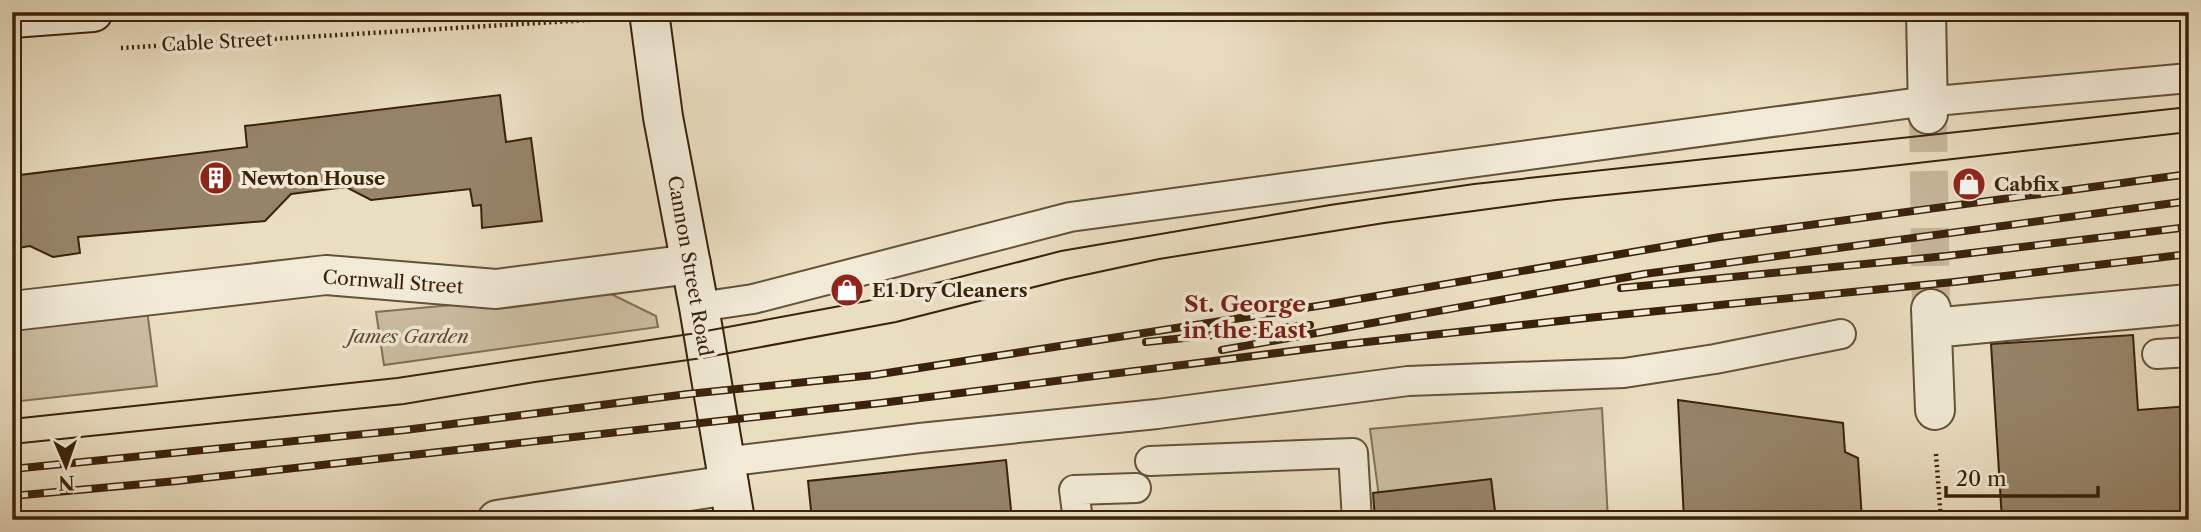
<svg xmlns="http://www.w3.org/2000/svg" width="2201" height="532" viewBox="0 0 2201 532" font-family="'Libre Caslon Text',serif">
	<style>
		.green { fill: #ccbea2; stroke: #837056; stroke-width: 2 }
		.building { fill: #968469; stroke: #3a220a; stroke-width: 2 }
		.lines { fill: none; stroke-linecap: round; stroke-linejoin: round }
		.minor-tunnel { stroke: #c7b89c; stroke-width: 38; stroke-dasharray: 38 19; stroke-linecap: butt }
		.service-casing { stroke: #665138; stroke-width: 32 }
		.minor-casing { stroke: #665138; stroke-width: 42 }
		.secondary-casing { stroke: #3a220a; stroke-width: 42 }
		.path { stroke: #3a220a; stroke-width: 4.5; stroke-dasharray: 2 3.5; stroke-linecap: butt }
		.service { stroke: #f1ead7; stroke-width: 28 }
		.minor { stroke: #f1ead7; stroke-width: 38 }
		.secondary { stroke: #f1ead7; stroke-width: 38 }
		.tram { stroke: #3a220a; stroke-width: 2 }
		.rail-casing { stroke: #3a220a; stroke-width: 8 }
		.rail { stroke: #f1ead7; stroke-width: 5; stroke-dasharray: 16; stroke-linecap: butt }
		.labels { text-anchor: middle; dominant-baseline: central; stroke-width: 7; stroke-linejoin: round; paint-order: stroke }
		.street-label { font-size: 19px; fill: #3a220a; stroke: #f1ead7 }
		.poi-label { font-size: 19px; font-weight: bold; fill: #3a220a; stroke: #f1ead7; text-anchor: start }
		.park-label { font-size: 19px; font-style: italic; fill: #5e4930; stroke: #f1ead7 }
		.quarter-label { font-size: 23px; font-weight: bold; fill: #7a1f14; stroke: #f1ead7 }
	</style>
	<rect width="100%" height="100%" fill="#eadec1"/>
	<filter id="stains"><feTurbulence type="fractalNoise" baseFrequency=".00286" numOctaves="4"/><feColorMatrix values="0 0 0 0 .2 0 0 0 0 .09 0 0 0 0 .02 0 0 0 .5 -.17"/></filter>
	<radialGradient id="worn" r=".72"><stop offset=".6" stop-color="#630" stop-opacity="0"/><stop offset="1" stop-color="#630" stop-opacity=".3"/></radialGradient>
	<path class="green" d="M 605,291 L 656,316 L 658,327 L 384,365 L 376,312 Z
		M 147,310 L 157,386 L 12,402 L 12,328 Z
		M 1602,408 L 1608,520 L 1496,520 L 1491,479 L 1408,489 L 1382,520 L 1370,429 Z"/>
	<path class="building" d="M 500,95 L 506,142 L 531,138 L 542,221 L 482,228 L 481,205 L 473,206 L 470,189 L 371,200 L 346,187 L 291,194 L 265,221 L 78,237 L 80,253 L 53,257 L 30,246 L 12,249 L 12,176 L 247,147 L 245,126 Z
		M 2133,335 L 2138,410 L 2189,406 L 2189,520 L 2002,520 L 1991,344 Z
		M 1678,400 L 1843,423 L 1845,452 L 1858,458 L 1862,520 L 1684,520 Z
		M 1006,460 L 1012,520 L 812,520 L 808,481 Z
		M 1491,479 L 1496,520 L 1375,520 L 1373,493 Z"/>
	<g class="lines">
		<path class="minor-tunnel" d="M 1928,114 L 1931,309"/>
		<defs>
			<path id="service" d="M 699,307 L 753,299 L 1070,217 L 1913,103 L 2189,78
				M 2157,354 L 2189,352
				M 1150,461 L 1353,453 L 1357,520
				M 724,462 L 920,438 L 1157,414 L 1408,381 L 1624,373 L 1715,359 L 1841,334
				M 1078,520 L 1074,490 L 1136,488"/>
			<path id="minor" d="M 1926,12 L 1928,114
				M 1931,309 L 1935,410
				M 12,311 L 326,275 L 496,289 L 691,264
				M 1932,328 L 2189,304
				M 497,520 L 729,485"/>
			<path id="secondary" d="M 649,12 L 663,117 L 699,307 L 735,520
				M 12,18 L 93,12"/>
		</defs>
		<use href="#service" class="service-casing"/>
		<use href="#minor" class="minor-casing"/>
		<use href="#secondary" class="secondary-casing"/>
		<path class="path" d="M 807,18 L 819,12
			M 121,48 L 605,19
			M 1936,454 L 1941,520"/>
		<use href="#service" class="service"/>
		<use href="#minor" class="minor"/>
		<use href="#secondary" class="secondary"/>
		<path class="tram" d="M 12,419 L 397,378 L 690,334 L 867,301 L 1061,251 L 1330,205 L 1474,184 L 2189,107
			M 12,444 L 404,404 L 535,382 L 702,358 L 896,322 L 1066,279 L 1159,259 L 1384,223 L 1556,200 L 1856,170 L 2189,132"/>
		<defs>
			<path id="rail" d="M 1621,288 L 1946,256 L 2189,227
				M 1146,342 L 1310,325
				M 1222,350 L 1644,274 L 2189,201
				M 12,469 L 405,430 L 688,394 L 874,375 L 1324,305 L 1720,237 L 2189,174
				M 12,496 L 177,481 L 881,403 L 1348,344 L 1587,318 L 1954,282 L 2189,254"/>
		</defs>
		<use href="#rail" class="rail-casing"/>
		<use href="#rail" class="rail"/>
	</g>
	<defs>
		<symbol id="building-disc" viewBox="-11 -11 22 22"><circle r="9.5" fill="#8f2418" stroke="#f1ead7"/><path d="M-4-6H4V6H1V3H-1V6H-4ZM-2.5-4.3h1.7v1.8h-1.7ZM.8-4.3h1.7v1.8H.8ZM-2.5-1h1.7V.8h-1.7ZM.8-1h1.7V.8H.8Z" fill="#fff"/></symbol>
		<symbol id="shop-disc" viewBox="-11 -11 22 22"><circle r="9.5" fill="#8f2418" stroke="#f1ead7"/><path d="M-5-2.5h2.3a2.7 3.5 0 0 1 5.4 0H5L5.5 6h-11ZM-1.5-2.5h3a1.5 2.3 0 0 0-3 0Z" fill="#fff"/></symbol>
	</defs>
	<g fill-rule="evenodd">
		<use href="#building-disc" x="197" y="159" width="38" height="38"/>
		<use href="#shop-disc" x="1950" y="165" width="38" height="38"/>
		<use href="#shop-disc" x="828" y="271" width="38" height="38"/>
	</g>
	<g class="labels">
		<g class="street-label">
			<text transform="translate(217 42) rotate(-3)">Cable Street</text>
			<text transform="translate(690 266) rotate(80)">Cannon Street Road</text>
			<text transform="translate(393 282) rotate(4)">Cornwall Street</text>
		</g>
		<g class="poi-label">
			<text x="241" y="178">Newton House</text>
			<text x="1994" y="184">Cabfix</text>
			<text x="872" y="290">E1 Dry Cleaners</text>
		</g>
		<g class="park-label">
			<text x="408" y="336">James Garden</text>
		</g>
		<g class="quarter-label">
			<text x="1245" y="304">St. George<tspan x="1245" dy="26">in the East</tspan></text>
		</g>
	</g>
	<rect width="2201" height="532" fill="none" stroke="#eadec1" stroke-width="42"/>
	<rect x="14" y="14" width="2173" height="504" fill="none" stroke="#3a220a" stroke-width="3.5"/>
	<rect x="21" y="21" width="2159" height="490" fill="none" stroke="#3a220a" stroke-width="2"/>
	<g transform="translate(66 466) rotate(178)" stroke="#f1ead7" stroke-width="5" paint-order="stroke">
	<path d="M0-5L12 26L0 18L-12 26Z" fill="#3a220a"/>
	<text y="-10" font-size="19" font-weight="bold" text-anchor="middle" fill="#3a220a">N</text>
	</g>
	<path d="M1946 486v10h152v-10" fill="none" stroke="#3a220a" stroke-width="3.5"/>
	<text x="1956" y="486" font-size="21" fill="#3a220a" stroke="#f1ead7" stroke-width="5" paint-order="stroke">20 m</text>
	<rect width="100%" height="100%" filter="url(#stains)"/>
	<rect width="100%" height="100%" fill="url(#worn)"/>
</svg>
